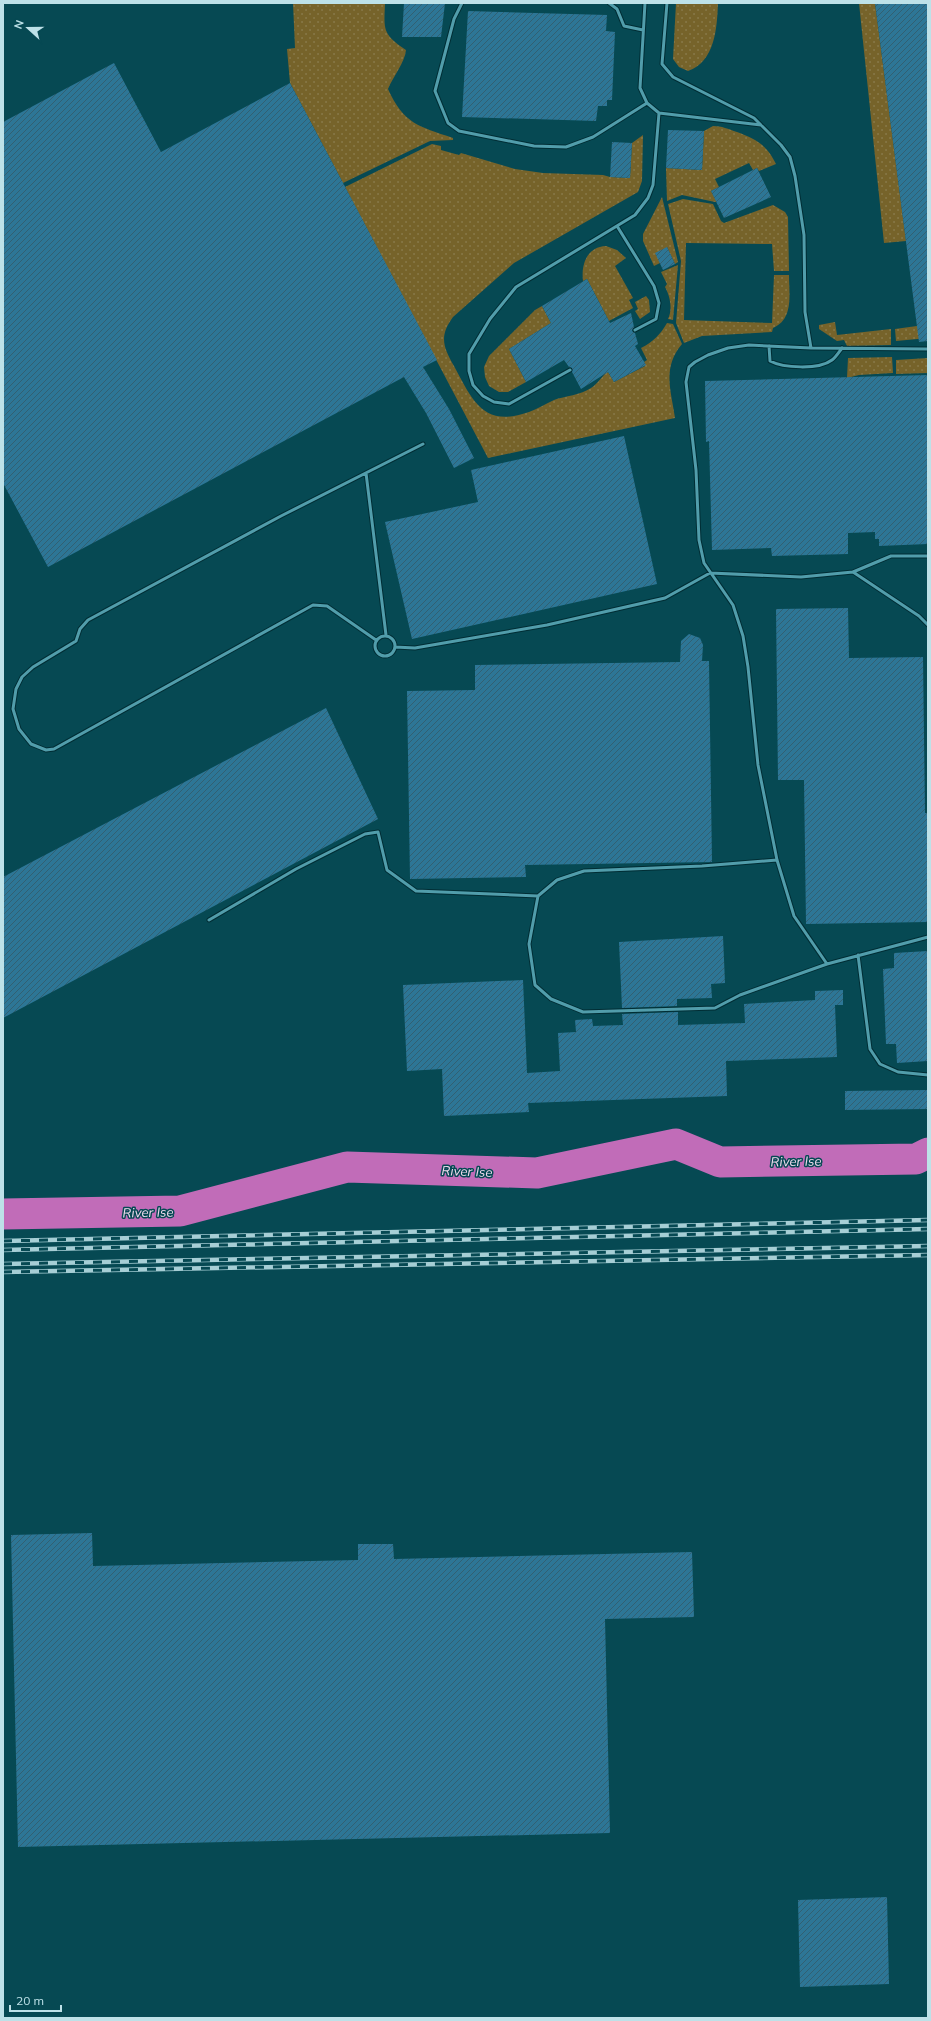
<svg xmlns="http://www.w3.org/2000/svg" width="931" height="2021" viewBox="0 0 931 2021" font-family="Mulish,sans-serif">
	<style>
		.grass { fill: url(#grass-dots) }
		.lines { fill: none; stroke-linecap: round; stroke-linejoin: round }
		.river { stroke: #c16cb8; stroke-width: 31 }
		.building { fill: url(#building-hatch) }
		.lane-casing { stroke: #012d34; stroke-width: 5 }
		.lane { stroke: #519dab; stroke-width: 3 }
		.rail-casing { stroke: #a6ced5; stroke-width: 4.5 }
		.rail { stroke: #064953; stroke-width: 3; stroke-dasharray: 9; stroke-linecap: butt }
		.labels { text-anchor: middle; dominant-baseline: central; stroke-width: 3; stroke-linejoin: round; paint-order: stroke }
		.water-label { font-size: 13px; font-style: italic; fill: #f2dcef; stroke: #064953 }
	</style>
	<defs>
		<pattern id="grass-dots" width="8" height="8" patternUnits="userSpaceOnUse"><rect width="8" height="8" fill="#76632a"/><path d="M2 2h.1M6 6h.1" fill="none" stroke="#887949" stroke-width="1.8" stroke-linecap="round"/></pattern>
		<pattern id="building-hatch" width="6" height="6" patternUnits="userSpaceOnUse"><rect width="6" height="6" fill="#2d7696"/><path d="M-1 1l2-2M0 6l6-6M5 7l2-2" fill="none" stroke="#326072"/></pattern>
	</defs>
	<rect width="100%" height="100%" fill="#064953"/>
	<path class="grass" d="M 293,3 L 385,3 C 384,30 382,34 406,50 C 405,62 393,77 388,89 C 404,124 418,126 453,138 L 453,140 L 430,141 L 343,183 L 290,83 L 287,49 L 295,48 Z
		M 676,3 L 718,3 C 717,28 715,62 688,71 L 679,67 L 673,59 Z
		M 859,3 L 875,3 L 906,241 L 884,243 Z
		M 713,126 C 722,126 728,129 737,132 C 756,139 767,145 776,164 L 759,171 L 757,168 L 753,170 L 749,163 L 715,179 L 719,187 L 711,191 L 717,202 L 715,202 L 682,195 L 667,201 L 666,168 L 702,170 L 704,131 Z
		M 643,135 L 642,181 L 638,192 L 514,263 L 453,317 C 439,336 443,347 454,366 C 473,401 483,428 529,412 C 537,409 545,404 554,400 C 565,396 581,395 591,388 C 598,384 603,374 608,372 L 614,382 L 645,366 L 644,362 L 647,360 L 641,348 C 653,342 660,335 667,323 L 673,324 L 682,344 C 662,368 671,390 675,418 L 488,458 L 345,187 L 432,144 L 441,146 L 441,150 L 459,155 L 461,153 L 515,169 L 543,173 L 603,175 L 610,177 L 630,178 L 632,143 Z
		M 662,197 L 678,262 L 675,264 L 667,247 L 660,263 L 654,266 L 643,241 L 643,234 Z
		M 683,199 L 713,204 L 721,221 L 724,223 L 773,205 L 785,212 L 788,217 L 789,271 L 774,271 L 772,244 L 686,243 L 684,320 L 772,323 L 774,275 L 789,275 C 789,294 794,319 773,328 L 772,332 L 702,336 L 684,343 L 676,323 L 681,261 L 668,204 Z
		M 606,246 L 617,250 L 626,258 L 615,266 L 633,298 L 629,300 L 633,308 L 609,321 L 587,279 L 583,281 C 581,264 587,247 606,246 Z
		M 678,265 L 673,320 L 668,319 C 673,309 670,296 665,287 L 667,284 L 661,272 Z
		M 646,296 L 649,300 L 650,312 L 640,319 L 635,311 L 638,309 L 635,302 Z
		M 542,306 L 551,323 L 509,349 L 526,382 L 508,392 L 499,392 L 489,386 L 485,377 L 484,367 L 489,356 L 535,310 Z
		M 835,322 L 837,335 L 891,329 L 891,345 L 847,346 L 844,340 L 837,341 L 819,329 L 819,325 Z
		M 917,326 L 928,338 L 896,341 L 895,329 Z
		M 892,357 L 893,373 L 859,375 L 847,378 L 848,358 Z
		M 928,358 L 928,373 L 896,374 L 896,360 Z"/>
	<g class="lines">
		<path class="river" d="M 3,1214 L 180,1211 L 347,1167 L 537,1173 L 676,1144 L 720,1162 L 916,1159 L 928,1153"/>
	</g>
	<path class="building" d="M 404,3 L 445,3 L 441,37 L 402,37 Z
		M 875,3 L 928,3 L 928,341 L 919,342 Z
		M 468,11 L 607,15 L 606,31 L 615,32 L 612,100 L 607,100 L 607,106 L 598,106 L 596,121 L 462,117 Z
		M 114,63 L 161,152 L 290,83 L 437,360 L 423,367 L 449,409 L 474,458 L 454,468 L 426,413 L 404,377 L 48,567 L 3,483 L 3,122 Z
		M 668,130 L 704,131 L 702,170 L 666,168 Z
		M 612,142 L 632,143 L 630,178 L 610,177 Z
		M 757,168 L 771,197 L 724,218 L 711,191 Z
		M 667,247 L 675,264 L 663,270 L 655,253 Z
		M 587,279 L 610,323 L 631,313 L 634,327 L 632,331 L 635,333 L 638,344 L 635,346 L 646,365 L 614,382 L 608,372 L 581,389 L 572,372 L 572,368 L 569,367 L 564,360 L 526,382 L 509,349 L 551,323 L 542,306 Z
		M 928,375 L 928,544 L 879,546 L 879,539 L 875,539 L 875,532 L 848,533 L 848,554 L 772,556 L 771,548 L 712,550 L 709,441 L 706,442 L 705,381 Z
		M 624,436 L 657,584 L 412,639 L 385,522 L 478,502 L 471,470 Z
		M 848,608 L 849,658 L 923,657 L 925,813 L 928,813 L 928,922 L 806,924 L 804,780 L 778,780 L 776,609 Z
		M 689,634 L 700,638 L 703,645 L 702,661 L 709,661 L 712,862 L 525,865 L 526,877 L 410,879 L 407,691 L 475,690 L 475,665 L 680,662 L 681,641 Z
		M 326,708 L 378,819 L 3,1018 L 3,877 Z
		M 723,936 L 725,983 L 711,984 L 712,998 L 677,999 L 677,1006 L 622,1008 L 619,942 Z
		M 928,951 L 928,1061 L 897,1063 L 896,1044 L 886,1044 L 883,969 L 894,968 L 894,953 Z
		M 523,980 L 527,1073 L 560,1071 L 558,1033 L 576,1032 L 575,1020 L 592,1019 L 593,1026 L 623,1025 L 622,1014 L 678,1012 L 678,1025 L 745,1023 L 744,1004 L 815,1000 L 815,991 L 843,990 L 843,1005 L 835,1005 L 837,1057 L 726,1061 L 727,1096 L 528,1103 L 529,1112 L 444,1116 L 442,1069 L 407,1071 L 403,985 Z
		M 928,1090 L 928,1109 L 845,1110 L 845,1091 Z
		M 92,1533 L 93,1566 L 358,1560 L 358,1544 L 393,1544 L 394,1559 L 692,1552 L 694,1617 L 605,1619 L 610,1833 L 18,1847 L 11,1535 Z
		M 887,1897 L 889,1984 L 800,1987 L 798,1900 Z"/>
	<g class="lines">
		<defs>
			<path id="lane" d="M 462,3 L 454,19 L 435,91 L 448,123 L 459,131 L 534,146 L 566,147 L 593,137 L 647,103
				M 609,3 L 617,9 L 624,26 L 643,30
				M 645,3 L 640,88 L 647,103 L 659,113 L 761,125
				M 667,3 L 662,64 L 673,77 L 754,118 L 781,145 L 790,157 L 795,176 L 804,235 L 805,312 L 811,348 L 749,345 L 728,348 L 708,355 L 695,362 L 689,367 L 686,382 L 696,470 L 699,540 L 704,563 L 733,605 L 743,636 L 748,667 L 758,765 L 777,860 L 794,916 L 827,964
				M 617,226 L 654,286 L 659,303 L 656,319 L 635,330
				M 769,346 L 770,361 C 783,368 819,370 832,360 C 836,357 839,352 842,348
				M 811,348 L 928,349
				M 570,370 L 509,404 L 494,402 L 483,396 L 473,385 L 469,371 L 469,354 L 490,319 L 516,287 L 635,215 L 648,198 L 653,185 L 659,113
				M 366,473 L 386,635
				M 853,572 L 891,556 L 928,556
				M375 646a10 10 0 1 1 20 0a10 10 0 1 1-20 0Z
				M 376,640 L 327,606 L 313,605 L 54,749 L 46,750 L 31,744 L 19,729 L 13,709 L 16,689 L 22,677 L 33,667 L 76,641 L 80,629 L 88,620 L 281,516 L 423,444
				M 395,647 L 415,648 L 547,625 L 665,598 L 710,573 L 801,577 L 853,572 L 919,616 L 928,625
				M 777,860 L 702,866 L 584,871 L 557,880 L 538,896 L 529,944 L 535,985 L 551,999 L 583,1012 L 715,1008 L 740,995 L 827,964 L 928,937
				M 209,920 L 296,869 L 365,834 L 378,832 L 387,870 L 416,891 L 538,896
				M 858,955 L 870,1049 L 880,1064 L 898,1072 L 928,1075"/>
		</defs>
		<use href="#lane" class="lane-casing"/>
		<use href="#lane" class="lane"/>
		<defs>
			<path id="rail" d="M 3,1241 L 928,1220
				M 3,1250 L 928,1229
				M 3,1264 L 928,1246
				M 3,1272 L 928,1255"/>
		</defs>
		<use href="#rail" class="rail-casing"/>
		<use href="#rail" class="rail"/>
	</g>
	<g class="labels">
		<g class="water-label">
			<text transform="translate(796 1161) rotate(-1)">River Ise</text>
			<text transform="translate(467 1171) rotate(2)">River Ise</text>
			<text transform="translate(148 1212) rotate(-1)">River Ise</text>
		</g>
	</g>
	<rect width="931" height="2021" fill="none" stroke="#bde1e8" stroke-width="8"/>
	<g transform="translate(28 28) rotate(291)" stroke="#064953" stroke-width="3" paint-order="stroke">
	<path d="M0-3L7 15L0 10L-7 15Z" fill="#bde1e8"/>
	<text y="-6" font-size="11" font-weight="bold" text-anchor="middle" fill="#bde1e8">N</text>
	</g>
	<path d="M10 2005v6h51v-6" fill="none" stroke="#bde1e8" stroke-width="2"/>
	<text x="16" y="2005" font-size="12" fill="#bde1e8" stroke="#064953" stroke-width="3" paint-order="stroke">20 m</text>
</svg>
